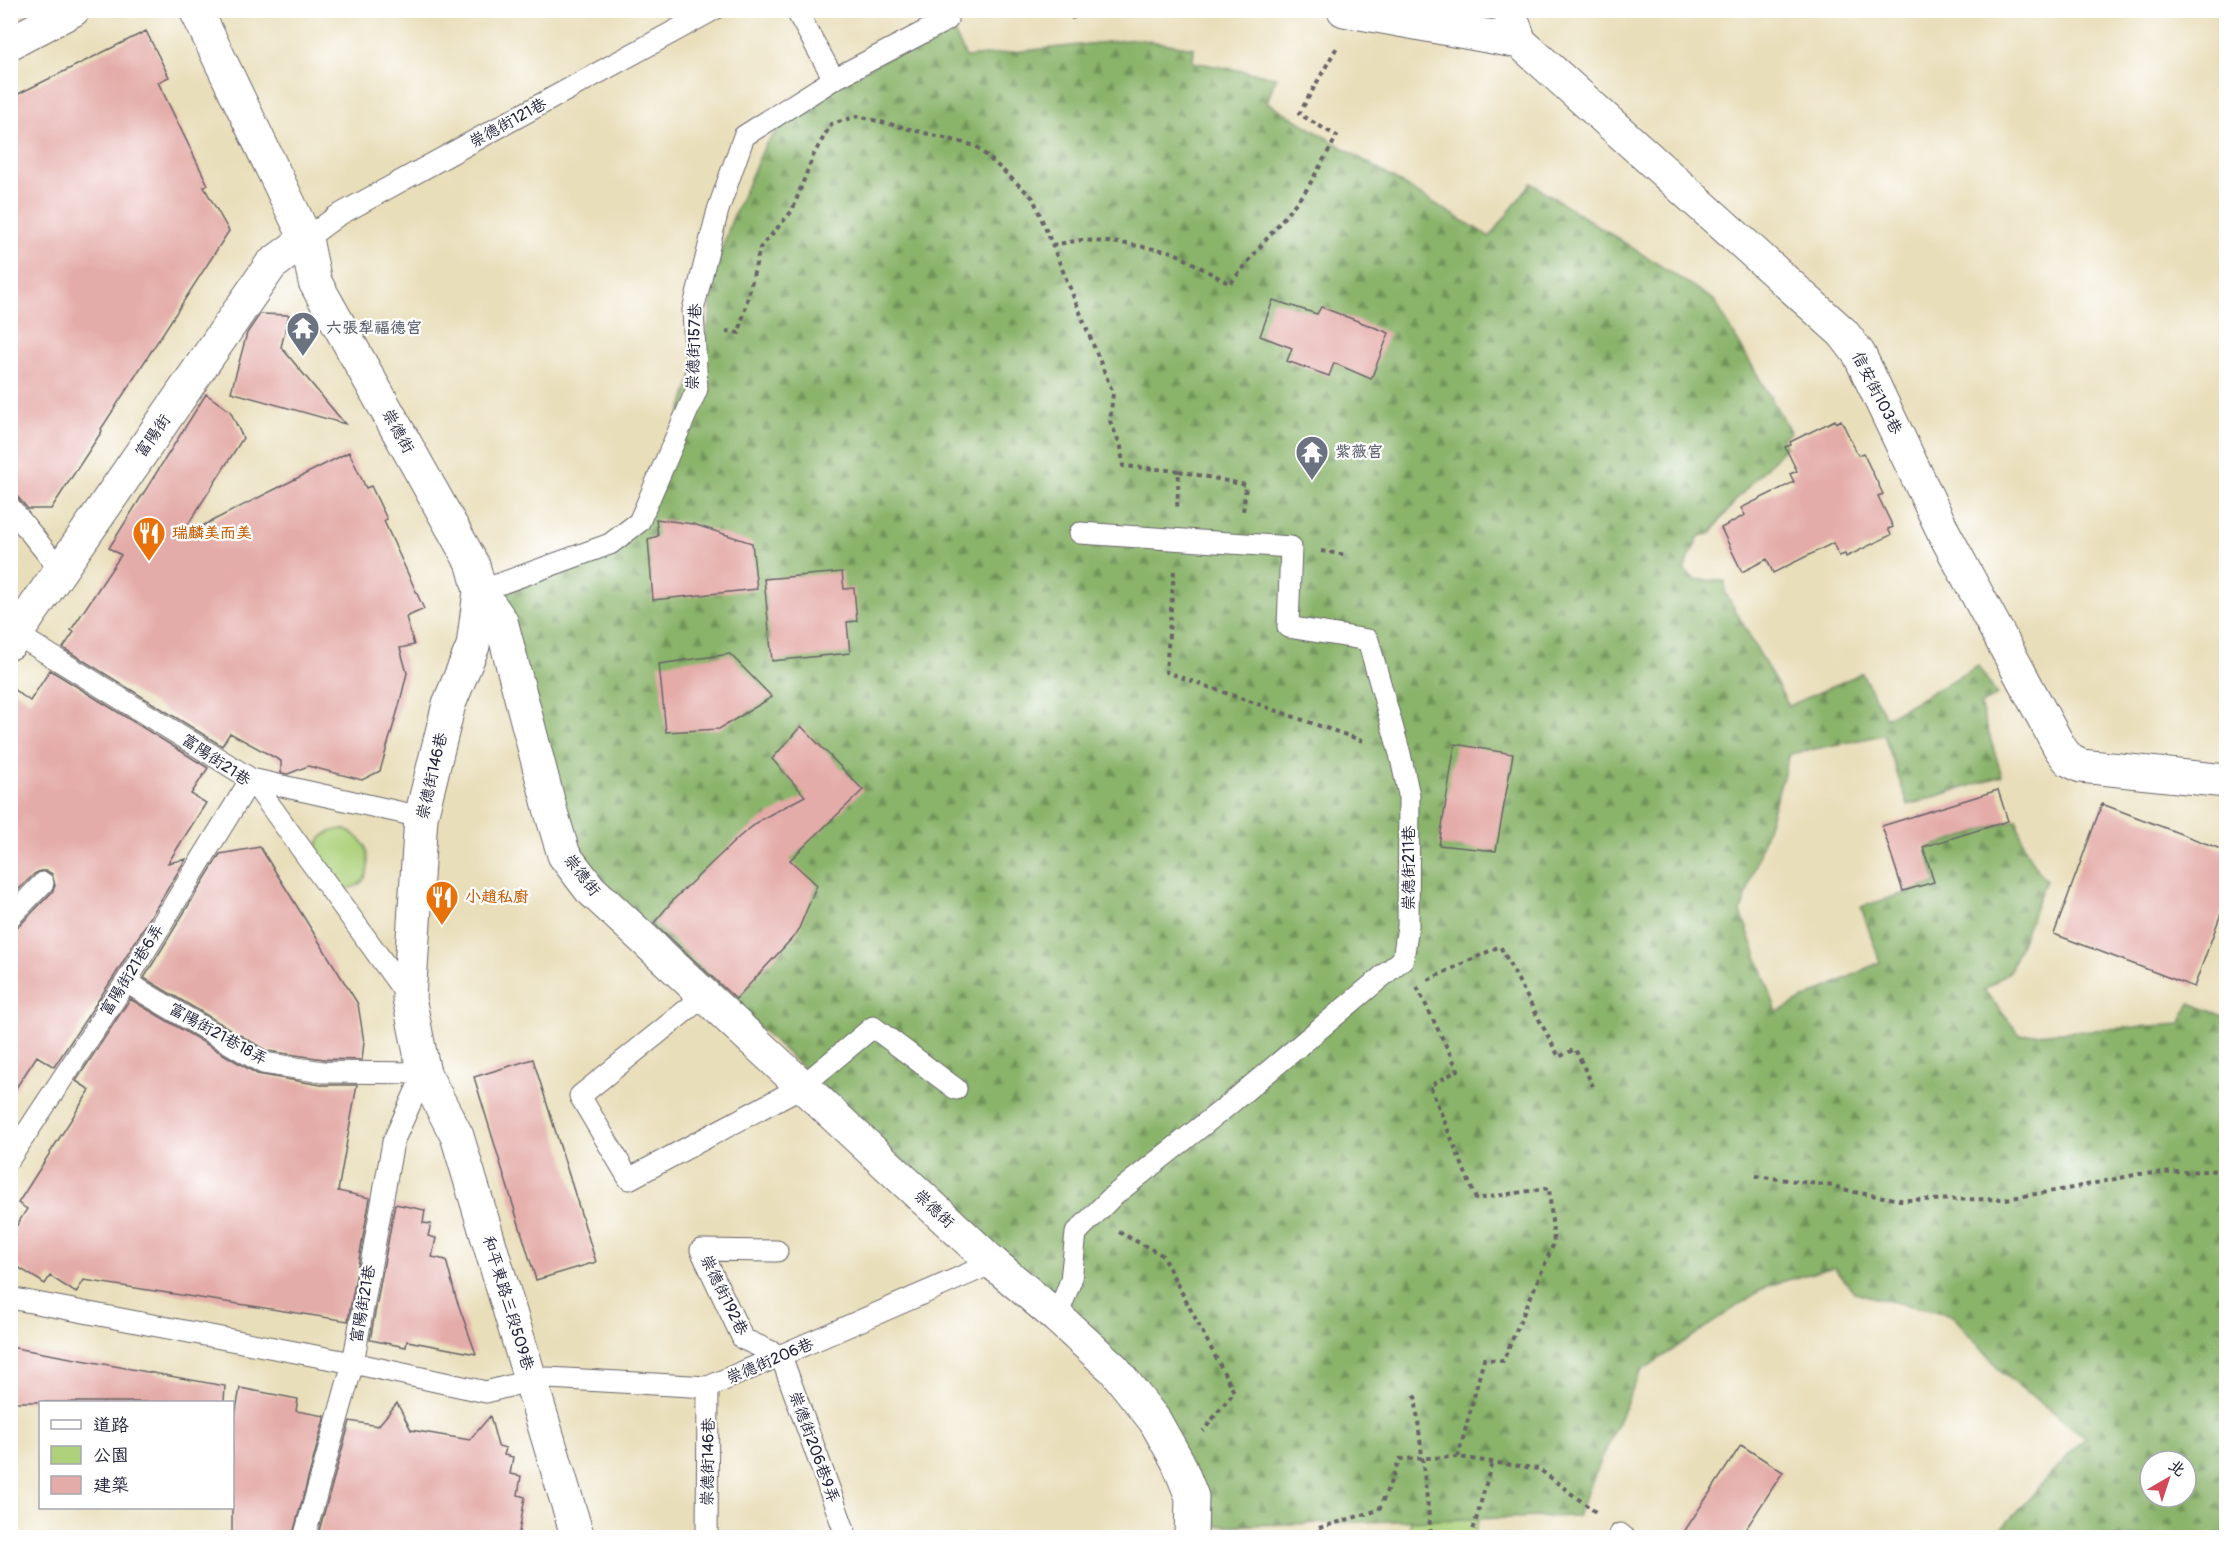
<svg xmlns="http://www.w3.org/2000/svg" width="2237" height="1548" viewBox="0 0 2237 1548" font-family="Pangolin,'LXGW WenKai TC',sans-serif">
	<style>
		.green { fill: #add27b; stroke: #687a5b; stroke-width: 1.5 }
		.forest { fill: url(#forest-firs); stroke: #566b53; stroke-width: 1.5; fill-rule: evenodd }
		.building { fill: #e4aca8 }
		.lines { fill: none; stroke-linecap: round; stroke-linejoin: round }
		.lane-casing { stroke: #686467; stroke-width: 23 }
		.street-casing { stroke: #686467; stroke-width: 35 }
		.secondary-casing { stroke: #686467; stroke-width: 35 }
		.path { stroke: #686467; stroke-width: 4; stroke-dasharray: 4.5 4.5; stroke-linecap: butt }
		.lane { stroke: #fff; stroke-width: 21 }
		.street { stroke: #fff; stroke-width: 33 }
		.secondary { stroke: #fff; stroke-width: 33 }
		.labels { text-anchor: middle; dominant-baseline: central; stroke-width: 4.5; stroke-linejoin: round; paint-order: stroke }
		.street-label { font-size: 16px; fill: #22223b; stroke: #fff }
		.worship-label { font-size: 16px; font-weight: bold; fill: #5b616d; stroke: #fff; text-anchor: start }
		.food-label { font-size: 16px; font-weight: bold; fill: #c56008; stroke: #fff; text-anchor: start }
	</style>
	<defs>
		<pattern id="forest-firs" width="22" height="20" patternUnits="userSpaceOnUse" patternTransform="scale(1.5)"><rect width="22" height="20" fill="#8ab46b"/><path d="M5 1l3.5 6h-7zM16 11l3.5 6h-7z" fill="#709259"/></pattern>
	</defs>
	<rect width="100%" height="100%" fill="#fff"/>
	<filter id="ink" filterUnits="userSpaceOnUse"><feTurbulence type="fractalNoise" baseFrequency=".0167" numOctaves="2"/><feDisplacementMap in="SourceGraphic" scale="12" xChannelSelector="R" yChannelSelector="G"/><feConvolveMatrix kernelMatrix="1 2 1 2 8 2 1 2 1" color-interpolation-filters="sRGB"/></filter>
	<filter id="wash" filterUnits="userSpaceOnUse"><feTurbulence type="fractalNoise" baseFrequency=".008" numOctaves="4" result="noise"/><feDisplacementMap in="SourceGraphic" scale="24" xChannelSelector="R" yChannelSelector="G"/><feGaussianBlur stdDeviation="1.35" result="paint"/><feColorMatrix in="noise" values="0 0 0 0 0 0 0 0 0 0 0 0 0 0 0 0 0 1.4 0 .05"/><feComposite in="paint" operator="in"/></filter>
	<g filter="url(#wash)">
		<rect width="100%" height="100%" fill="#e9deba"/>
		<path class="green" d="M 344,829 C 352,833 358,836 363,843 C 367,848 368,855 368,861 C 369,881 359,888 340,890 C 334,880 321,867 318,856 C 313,838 329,830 344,829 Z
			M 1492,1467 L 1474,1537 L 1407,1538 L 1421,1480 Z"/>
		<path class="forest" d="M 950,24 L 966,57 L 1136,39 L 1194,48 L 1193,62 L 1276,77 L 1267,102 L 1490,237 L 1531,183 L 1714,300 L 1791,433 L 1782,437 L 1786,446 L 1736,500 L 1710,534 L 1699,536 L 1684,570 L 1696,580 L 1725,581 L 1725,592 L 1789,706 L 1862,673 L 1886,718 L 1978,666 L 1997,695 L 1980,705 L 2002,776 L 1908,805 L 1884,735 L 1790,754 L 1741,912 L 1777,1012 L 1880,962 L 1861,907 L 1936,883 L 1926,848 L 2017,819 C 2021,843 2029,862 2046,880 L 2010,971 L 1984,990 L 2020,1035 L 2181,1024 L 2190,1003 L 2226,1017 L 2226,1537 L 1994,1537 L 2085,1437 L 2002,1373 L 1952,1315 L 1855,1293 L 1834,1267 L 1767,1286 L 1640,1372 L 1577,1516 L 1212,1526 L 1117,1360 L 571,852 L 491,599 L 645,524 L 710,320 L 713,276 L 731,222 L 765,145 L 800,106 ZM 2150,1461 L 2186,1461 L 2186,1497 L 2150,1497 Z"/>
		<g id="blocks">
			<path class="building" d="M 146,31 L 169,77 L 158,82 L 208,185 L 204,187 L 229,231 L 101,429 L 102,431 L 51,509 L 28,509 L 10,488 L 10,98 Z
				M 1273,300 L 1317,314 L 1321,307 L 1389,333 L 1371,379 L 1334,363 L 1329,376 L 1287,361 L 1292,348 L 1260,336 Z
				M 260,314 L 289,315 L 281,347 L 345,424 L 231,392 L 247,333 Z
				M 206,394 L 230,411 L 243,438 L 180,537 L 349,452 L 366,488 L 371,486 L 387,519 L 384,521 L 424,609 L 406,617 L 414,645 L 400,648 L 407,673 L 399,706 L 380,771 L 362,780 L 308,766 L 288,774 L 281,773 L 281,761 L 230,733 L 222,746 L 63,648 L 74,632 L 71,630 L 121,555 L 109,548 Z
				M 1835,420 L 1836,423 L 1841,420 L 1858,455 L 1863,453 L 1883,494 L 1878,496 L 1893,527 L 1888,529 L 1891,535 L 1846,557 L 1845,554 L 1839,556 L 1833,543 L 1773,573 L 1767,559 L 1742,572 L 1721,528 L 1745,515 L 1741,508 L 1794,482 L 1790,474 L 1797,471 L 1785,447 L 1791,445 L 1790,442 Z
				M 656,519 L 693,524 L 752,543 L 757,589 L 653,600 L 648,539 L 658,536 Z
				M 842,572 L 844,589 L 854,588 L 857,621 L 847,622 L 850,653 L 772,661 L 764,579 Z
				M 730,654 L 772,697 L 719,729 L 666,732 L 659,664 Z
				M 50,670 L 208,768 L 191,794 L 206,803 L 168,863 L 186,859 L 115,975 L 54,1067 L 37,1056 L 10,1097 L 10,929 L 19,926 L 52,892 L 55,886 L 52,874 L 47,871 L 40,871 L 34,874 L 10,898 L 10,687 L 30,701 Z
				M 801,726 L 863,790 L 790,860 L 817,885 L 797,933 L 736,999 L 654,923 L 674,899 L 739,837 L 762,819 L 805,796 L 772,759 Z
				M 1455,744 L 1513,754 L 1496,851 L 1439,845 Z
				M 1998,790 L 2008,821 L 1923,847 L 1934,882 L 1903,891 L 1882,826 Z
				M 2102,804 L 2226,851 L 2226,900 L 2194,987 L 2054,934 Z
				M 260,847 L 358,1004 L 364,1042 L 362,1060 L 324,1059 L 267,1051 L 144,978 L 220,854 Z
				M 130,999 L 257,1074 L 321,1085 L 357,1085 L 338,1191 L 370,1198 L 348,1321 L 84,1280 L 76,1293 L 50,1276 L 45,1284 L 10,1262 L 10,1236 L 27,1209 L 18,1203 L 90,1090 L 76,1081 Z
				M 533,1059 L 596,1262 L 536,1280 L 474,1077 Z
				M 395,1204 L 425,1210 L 423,1223 L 431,1224 L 428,1236 L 436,1238 L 432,1257 L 446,1260 L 456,1298 L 476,1354 L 407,1341 L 406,1347 L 370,1340 Z
				M 10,1347 L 225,1386 L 224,1402 L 10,1402 Z
				M 240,1388 L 298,1399 L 296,1411 L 325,1416 L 292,1538 L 232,1538 L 232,1432 Z
				M 397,1403 L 411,1430 L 470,1440 L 490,1416 L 498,1446 L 506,1448 L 504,1455 L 513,1457 L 510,1474 L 521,1476 L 518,1495 L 525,1497 L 518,1538 L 317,1538 L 350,1421 L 378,1426 Z
				M 1741,1445 L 1783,1472 L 1740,1538 L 1680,1538 Z"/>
		</g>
	</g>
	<g filter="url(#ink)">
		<use href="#blocks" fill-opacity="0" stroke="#686467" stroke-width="1.5"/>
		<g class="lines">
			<defs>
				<path id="lane" d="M 796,10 L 834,79 L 947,20
					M 306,239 L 337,216 L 713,10
					M 10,507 L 61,571
					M 480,591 L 610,544 L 639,522 L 697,389 L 693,310 L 718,210 L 744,136 L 834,79
					M 16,634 L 251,779 L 409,998
					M 10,917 L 43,883
					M 126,982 L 263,1063 L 323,1072 L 424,1073 L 393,1142 L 353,1363 L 304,1538
					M 704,996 L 580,1096 L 629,1179 L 801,1087 L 873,1027 L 956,1089
					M 10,1158 L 126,982 L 251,779 L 421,817
					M 777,1251 L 701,1250 L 743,1339 L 781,1356 L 847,1538
					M 10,1298 L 353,1363 L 486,1392 L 532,1380 L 548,1378 L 708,1387 L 993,1263
					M 1057,1317 L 1071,1280 L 1076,1233 L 1113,1196 L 1226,1107 L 1403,959 L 1408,926 L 1409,795 L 1400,754 L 1368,640 L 1288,627 L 1291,547 L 1080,533
					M 1620,1534 L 1625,1538
					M 707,1538 L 708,1387"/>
				<path id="street" d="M 1344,10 L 1520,42 L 1843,333 L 1859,354 L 1944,533 L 2060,748 L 2069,760 L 2081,766 L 2226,781
					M 1509,10 L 1520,42
					M 480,591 L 473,646 L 449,704 L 421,817 L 409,998 L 424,1073 L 457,1136 L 578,1538
					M 10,643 L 271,265 L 306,239 L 315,282 L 473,565 L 480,591 L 501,621 L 551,812 L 564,855 L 590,889 L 993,1263 L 1057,1317 L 1114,1369 L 1155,1421 L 1178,1462 L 1192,1497 L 1191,1538"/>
				<path id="secondary" d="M 196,10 L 306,239
					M 10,43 L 73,10"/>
			</defs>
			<use href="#lane" class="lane-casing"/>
			<use href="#street" class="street-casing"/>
			<use href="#secondary" class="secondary-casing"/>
			<path class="path" d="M 1068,10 L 1070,18 L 1110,10
				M 1052,245 L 1082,240 L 1120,243 L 1173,252 L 1230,284 L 1307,189 L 1337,136 L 1299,114 L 1337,47
				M 726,331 L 739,333 L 760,248 L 792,211 L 813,156 L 831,124 L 858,116 L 976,146 L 1033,198 L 1113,393 L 1110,421 L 1121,447 L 1123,466 L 1179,471 L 1177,509
				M 1179,471 L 1246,485 L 1243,512
				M 1321,551 L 1347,555
				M 1174,571 L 1166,672 L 1363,741
				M 1428,980 L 1500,946 L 1559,1057 L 1575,1049 L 1593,1086
				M 1417,987 L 1458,1070 L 1430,1086 L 1476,1199 L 1549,1188 L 1554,1243 L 1503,1361 L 1484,1359 L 1458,1457
				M 1756,1176 L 1833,1186 L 1854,1192 L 1900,1200 L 2006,1199 L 2072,1188 L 2139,1174 L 2226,1170
				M 1119,1232 L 1162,1255 L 1234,1392 L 1203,1431
				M 1415,1395 L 1431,1534 L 1446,1538
				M 1319,1528 L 1379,1510 L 1400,1459 L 1458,1457 L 1539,1469 L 1598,1514
				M 1471,1538 L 1492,1462"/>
			<use href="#lane" class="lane"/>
			<use href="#street" class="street"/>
			<use href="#secondary" class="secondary"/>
		</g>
	</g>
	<defs>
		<symbol id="temple-pin" viewBox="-11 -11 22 30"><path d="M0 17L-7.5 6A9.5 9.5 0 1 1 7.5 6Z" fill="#6b7280" stroke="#fff"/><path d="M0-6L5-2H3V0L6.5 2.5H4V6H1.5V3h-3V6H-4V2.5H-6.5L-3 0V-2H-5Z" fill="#fff"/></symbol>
		<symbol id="restaurant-pin" viewBox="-11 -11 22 30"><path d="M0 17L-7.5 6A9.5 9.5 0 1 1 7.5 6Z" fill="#e8710a" stroke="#fff"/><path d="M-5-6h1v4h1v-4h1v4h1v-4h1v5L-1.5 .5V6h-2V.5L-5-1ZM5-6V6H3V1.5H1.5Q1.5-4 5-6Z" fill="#fff"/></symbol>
	</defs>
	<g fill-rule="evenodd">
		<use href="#temple-pin" x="284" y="309" width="38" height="52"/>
		<use href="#temple-pin" x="1293" y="433" width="38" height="52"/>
		<use href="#restaurant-pin" x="130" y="514" width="38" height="52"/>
		<use href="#restaurant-pin" x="423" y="878" width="38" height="52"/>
	</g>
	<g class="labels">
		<g class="street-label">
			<text transform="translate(508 123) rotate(-29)">崇德街121巷</text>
			<text transform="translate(694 347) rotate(-88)">崇德街157巷</text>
			<text transform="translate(1877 393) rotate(63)">信安街103巷</text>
			<text transform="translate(398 431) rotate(61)">崇德街</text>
			<text transform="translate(153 436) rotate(-55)">富陽街</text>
			<text transform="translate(216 760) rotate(34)">富陽街21巷</text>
			<text transform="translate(432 776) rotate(-77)">崇德街146巷</text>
			<text transform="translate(1409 868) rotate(-90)">崇德街211巷</text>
			<text transform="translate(582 875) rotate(52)">崇德街</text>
			<text transform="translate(132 970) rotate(-58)">富陽街21巷6弄</text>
			<text transform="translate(218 1034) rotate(29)">富陽街21巷18弄</text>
			<text transform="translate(934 1209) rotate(43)">崇德街</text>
			<text transform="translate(724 1295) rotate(64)">崇德街192巷</text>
			<text transform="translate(508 1303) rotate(73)">和平東路三段509巷</text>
			<text transform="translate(363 1304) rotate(-80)">富陽街21巷</text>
			<text transform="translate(770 1361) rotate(-23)">崇德街206巷</text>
			<text transform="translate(814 1447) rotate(70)">崇德街206巷9弄</text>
			<text transform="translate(708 1462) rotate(-89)">崇德街146巷</text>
		</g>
		<g class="worship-label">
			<text x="326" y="328">六張犁福德宮</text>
			<text x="1335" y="452">紫薇宮</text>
		</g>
		<g class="food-label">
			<text x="172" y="533">瑞麟美而美</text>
			<text x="465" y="897">小趙私廚</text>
		</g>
	</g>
	<rect width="2237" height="1548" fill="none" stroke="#fff" stroke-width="36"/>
	<rect x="39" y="1401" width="195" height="108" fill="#ffffff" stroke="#a7a7b1" stroke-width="1.5"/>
	<rect x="51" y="1420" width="30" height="9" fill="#ffffff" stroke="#a7a7b1" stroke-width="1.5"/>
	<text x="93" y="1431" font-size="18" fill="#22223b">道路</text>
	<rect x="51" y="1446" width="30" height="18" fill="#add27b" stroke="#a7a7b1" stroke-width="1.5"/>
	<text x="93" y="1461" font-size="18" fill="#22223b">公園</text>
	<rect x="51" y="1476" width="30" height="18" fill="#e4aca8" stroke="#a7a7b1" stroke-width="1.5"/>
	<text x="93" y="1491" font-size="18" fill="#22223b">建築</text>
	<g transform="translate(2168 1479) rotate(39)"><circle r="28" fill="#ffffff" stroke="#a7a7b1" stroke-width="1.5"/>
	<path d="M0-4.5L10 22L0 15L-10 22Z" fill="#d1495b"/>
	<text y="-9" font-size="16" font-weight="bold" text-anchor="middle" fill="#22223b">北</text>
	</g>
</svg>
